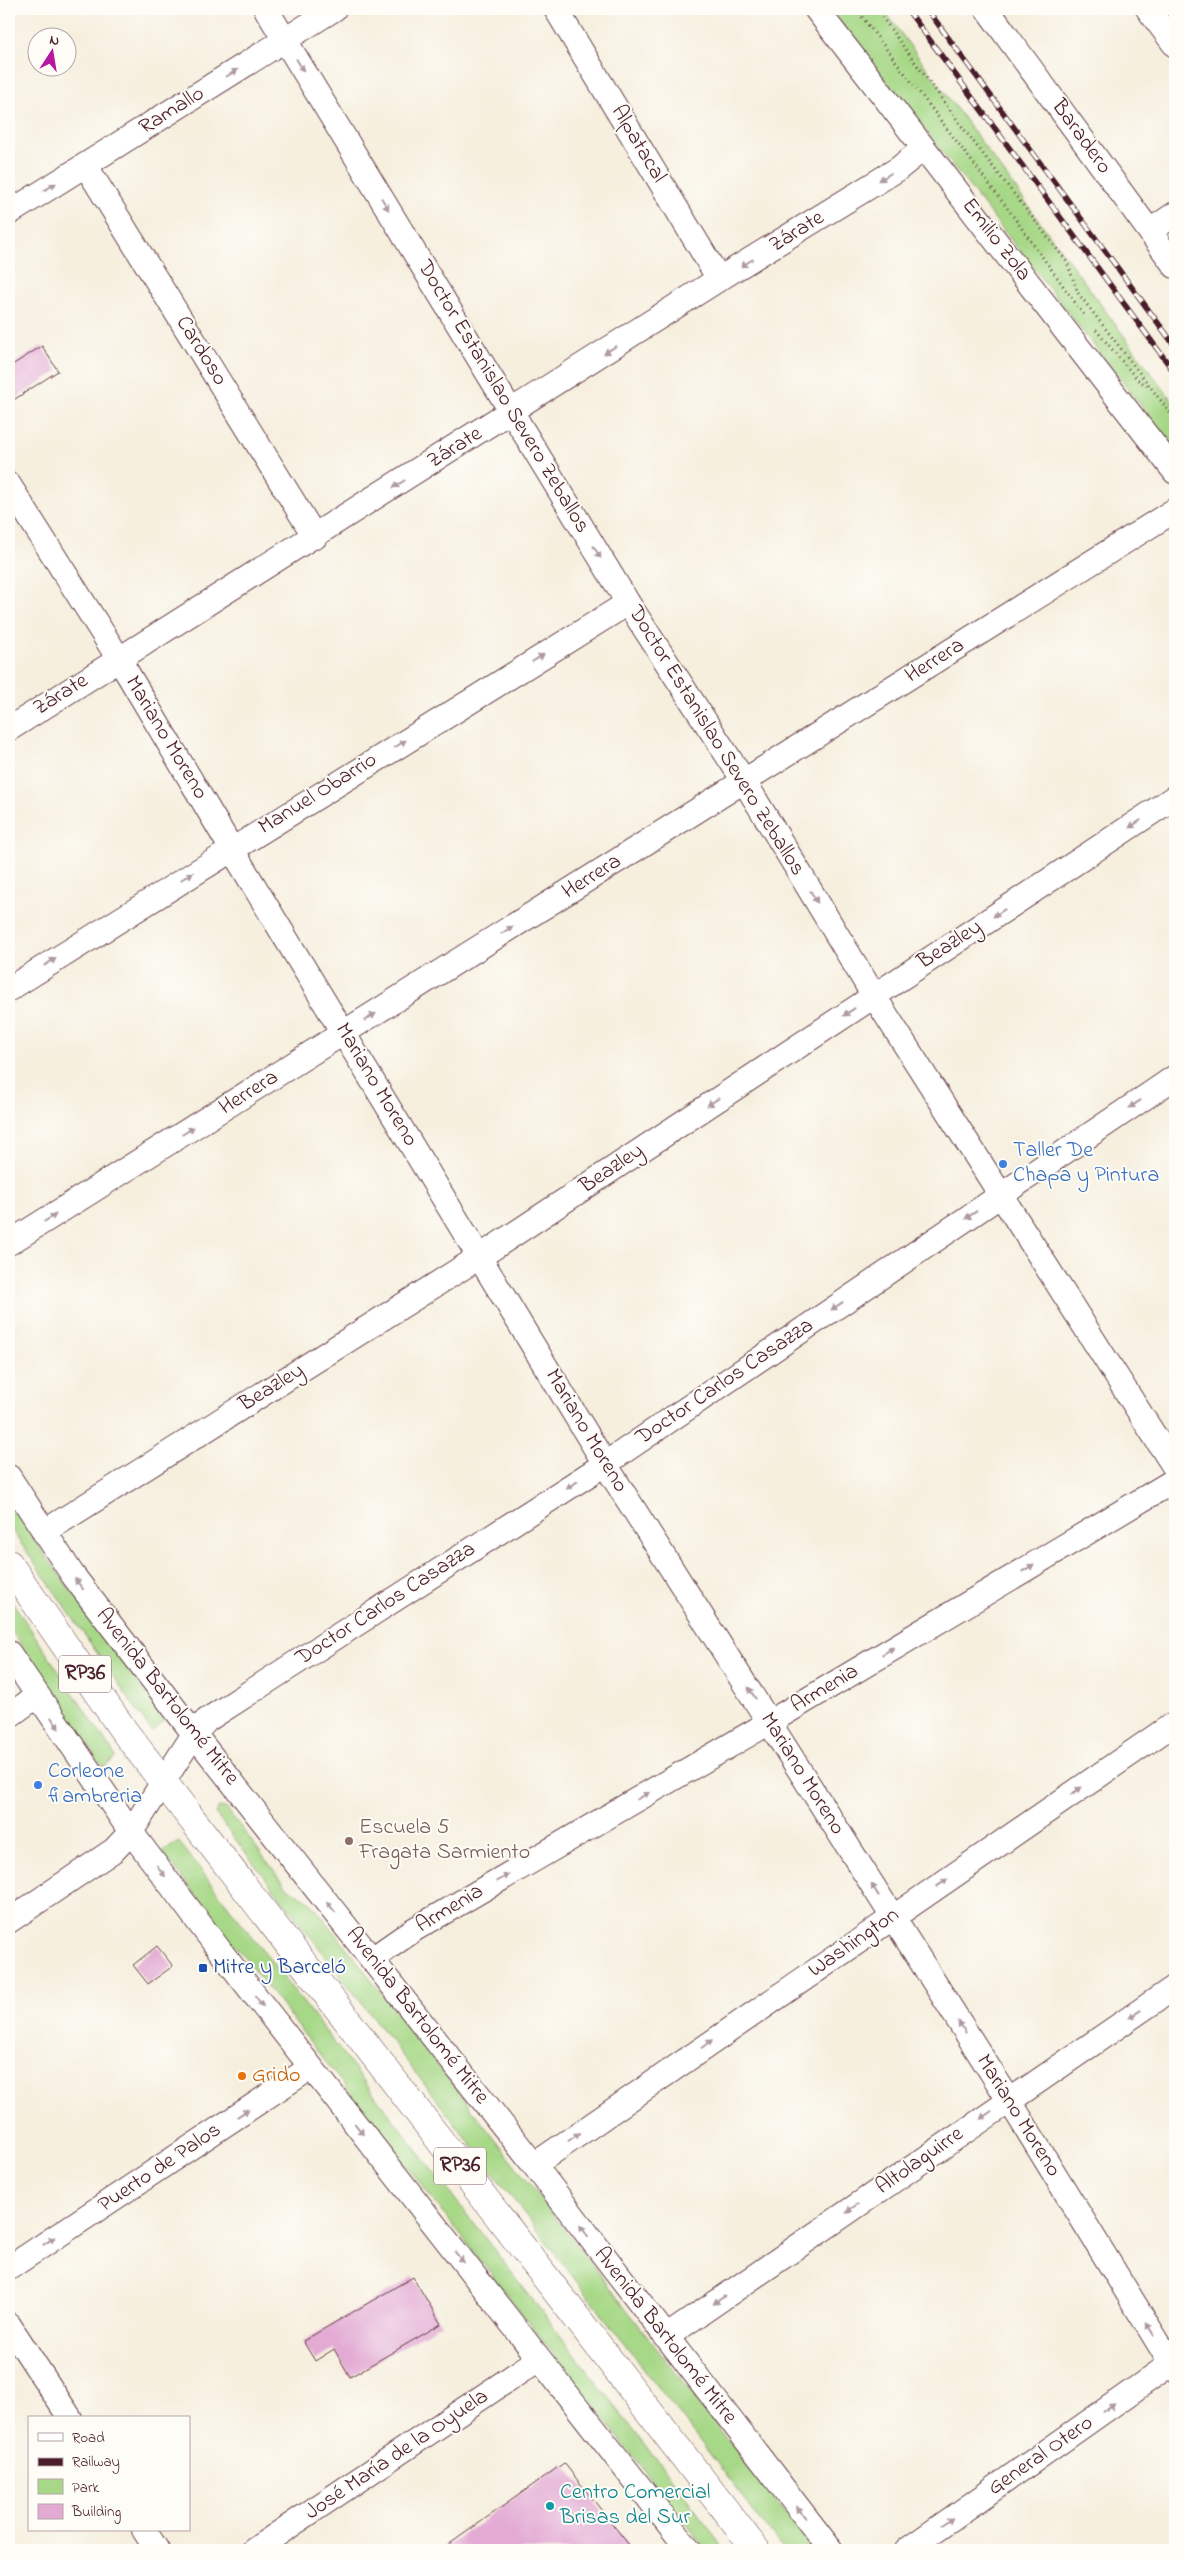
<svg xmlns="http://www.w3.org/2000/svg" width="1184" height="2559" viewBox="0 0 1184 2559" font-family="'Indie Flower',sans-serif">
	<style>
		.green { fill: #a7d887; stroke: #787c59 }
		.building { fill: #e3abd4 }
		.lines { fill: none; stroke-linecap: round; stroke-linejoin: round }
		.minor-casing { stroke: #643e46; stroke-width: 26 }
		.major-casing { stroke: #643e46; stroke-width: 29 }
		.path { stroke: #643e46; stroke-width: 3; stroke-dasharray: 1 4; stroke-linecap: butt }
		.minor { stroke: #fff; stroke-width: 24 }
		.major { stroke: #fff; stroke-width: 28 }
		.rail-casing { stroke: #4a1f2b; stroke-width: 5.5 }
		.rail { stroke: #fdfcf7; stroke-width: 4; stroke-dasharray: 11; stroke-linecap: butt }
		.oneway { fill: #ae9aa0 }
		.shop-dot { fill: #3f7fe0; stroke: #fdfcf7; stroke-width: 2 }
		.education-dot { fill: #8d6e63; stroke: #fdfcf7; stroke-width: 2 }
		.transit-dot { fill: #1a4fb4; stroke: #fdfcf7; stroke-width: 2 }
		.food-dot { fill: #e8710a; stroke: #fdfcf7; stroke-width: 2 }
		.culture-dot { fill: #0f9aa8; stroke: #fdfcf7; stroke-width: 2 }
		.labels { text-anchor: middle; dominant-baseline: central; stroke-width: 4; stroke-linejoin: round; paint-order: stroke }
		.shield { fill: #fdfcf7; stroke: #806168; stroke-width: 1 }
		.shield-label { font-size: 21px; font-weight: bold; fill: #4a1f2b }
		.street-label { font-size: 22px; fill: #4a1f2b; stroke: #fdfcf7 }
		.shop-label { font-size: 22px; fill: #366cbe; stroke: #fdfcf7; text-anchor: start }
		.education-label { font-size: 22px; fill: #785e54; stroke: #fdfcf7; text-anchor: start }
		.transit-label { font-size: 22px; fill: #164399; stroke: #fdfcf7; text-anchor: start }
		.food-label { font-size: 22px; fill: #c56008; stroke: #fdfcf7; text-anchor: start }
		.culture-label { font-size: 22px; fill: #0d838f; stroke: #fdfcf7; text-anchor: start }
	</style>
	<rect width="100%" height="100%" fill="#fdfcf7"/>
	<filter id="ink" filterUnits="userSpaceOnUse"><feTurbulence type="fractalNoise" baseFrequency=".02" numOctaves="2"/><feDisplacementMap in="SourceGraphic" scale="10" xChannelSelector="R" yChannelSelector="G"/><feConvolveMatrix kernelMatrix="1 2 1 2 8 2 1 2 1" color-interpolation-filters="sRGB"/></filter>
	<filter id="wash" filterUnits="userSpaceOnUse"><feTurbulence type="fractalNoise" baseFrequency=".0096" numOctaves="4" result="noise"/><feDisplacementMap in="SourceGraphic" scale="20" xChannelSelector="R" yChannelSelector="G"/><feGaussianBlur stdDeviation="1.12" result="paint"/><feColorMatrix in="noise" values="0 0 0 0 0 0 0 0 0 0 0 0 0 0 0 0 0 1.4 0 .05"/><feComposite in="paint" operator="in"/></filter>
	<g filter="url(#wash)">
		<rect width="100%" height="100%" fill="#f6efde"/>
		<path class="green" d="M 830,9 L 883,9 L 1175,405 L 1175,449 Z
			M 9,1499 L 42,1551 L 165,1719 L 152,1732 L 9,1526 Z
			M 9,1597 L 116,1757 L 103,1768 L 9,1627 Z
			M 219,1808 L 226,1808 L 286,1886 L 312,1903 L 813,2550 L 784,2550 L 215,1813 Z
			M 179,1842 L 726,2550 L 706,2550 L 162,1852 Z"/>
		<g id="blocks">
			<path class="building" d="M 42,346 L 58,371 L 9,403 L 9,367 Z
				M 157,1946 L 173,1966 L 148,1984 L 133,1965 Z
				M 413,2277 L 441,2324 L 350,2377 L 334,2349 L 315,2361 L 303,2341 Z
				M 564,2463 L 633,2550 L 441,2550 Z"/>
		</g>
	</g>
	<g filter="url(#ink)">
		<use href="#blocks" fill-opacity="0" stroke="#643e46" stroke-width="1"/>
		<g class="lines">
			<defs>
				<path id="minor" d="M 266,9 L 628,603 L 744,781 L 874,996 L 1175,1468
					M 556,9 L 719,279
					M 816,9 L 1175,472
					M 987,9 L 1175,266
					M 1148,9 L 1175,45
					M 86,166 L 315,537
					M 9,213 L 334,9
					M 1150,231 L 1175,214
					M 9,485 L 119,659 L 231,848 L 605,1464 L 1009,2100 L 1175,2370
					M 9,729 L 719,279 L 898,169 L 924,148
					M 9,989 L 628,603
					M 9,1243 L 1175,510
					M 9,1477 L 72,1574 L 194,1734 L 534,2165 L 831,2550
					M 44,1532 L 481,1256 L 1175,797
					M 9,1653 L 131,1832 L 221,1952 L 689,2550
					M 9,1716 L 37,1696
					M 9,1921 L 114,1850 L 131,1832 L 194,1734 L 207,1720 L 605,1464 L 1175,1077
					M 372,1959 L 415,1929 L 770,1722 L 1175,1480
					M 534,2165 L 1175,1723
					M 9,2268 L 310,2068
					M 9,2325 L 70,2418
					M 666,2337 L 1175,1987
					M 144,2530 L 157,2550
					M 254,2550 L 539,2359
					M 907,2550 L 1175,2361"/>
				<path id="major" d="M 9,1564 L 124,1731 L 756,2550"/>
			</defs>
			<use href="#minor" class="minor-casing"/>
			<use href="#major" class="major-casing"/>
			<path class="path" d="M 856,9 L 1008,209 L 1084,315
				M 876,9 L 969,136 L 1067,262 L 1078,293 L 1175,419
				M 1096,330 L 1137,379 L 1149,387"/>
			<use href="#minor" class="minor"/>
			<use href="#major" class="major"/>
			<defs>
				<path id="rail" d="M 907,9 L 1175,373
					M 927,9 L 1175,346"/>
			</defs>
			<use href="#rail" class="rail-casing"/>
			<use href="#rail" class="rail"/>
		</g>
		<defs><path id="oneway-solid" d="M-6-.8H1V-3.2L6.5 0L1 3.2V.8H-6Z" transform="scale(1.25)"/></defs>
		<g class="oneway">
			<use href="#oneway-solid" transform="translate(300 65) rotate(59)"/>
			<use href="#oneway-solid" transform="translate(232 73) rotate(-32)"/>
			<use href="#oneway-solid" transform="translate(885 177) rotate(148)"/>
			<use href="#oneway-solid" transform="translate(50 187) rotate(-31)"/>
			<use href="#oneway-solid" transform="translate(385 204) rotate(59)"/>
			<use href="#oneway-solid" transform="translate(747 263) rotate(148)"/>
			<use href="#oneway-solid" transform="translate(610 350) rotate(147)"/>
			<use href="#oneway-solid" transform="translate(399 484) rotate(148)"/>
			<use href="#oneway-solid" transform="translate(597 552) rotate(58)"/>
			<use href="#oneway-solid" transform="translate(538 658) rotate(-32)"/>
			<use href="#oneway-solid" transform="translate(400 744) rotate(-32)"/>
			<use href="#oneway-solid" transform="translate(1135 824) rotate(147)"/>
			<use href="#oneway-solid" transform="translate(187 876) rotate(-32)"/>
			<use href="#oneway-solid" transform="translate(814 897) rotate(59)"/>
			<use href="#oneway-solid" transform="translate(999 913) rotate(147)"/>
			<use href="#oneway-solid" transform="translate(507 930) rotate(-32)"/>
			<use href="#oneway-solid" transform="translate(50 962) rotate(-32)"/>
			<use href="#oneway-solid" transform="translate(849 1012) rotate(146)"/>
			<use href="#oneway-solid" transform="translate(370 1017) rotate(-32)"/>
			<use href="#oneway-solid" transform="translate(713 1102) rotate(146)"/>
			<use href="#oneway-solid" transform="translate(1135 1104) rotate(146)"/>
			<use href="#oneway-solid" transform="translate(188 1131) rotate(-32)"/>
			<use href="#oneway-solid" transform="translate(971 1215) rotate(146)"/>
			<use href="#oneway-solid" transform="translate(50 1218) rotate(-32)"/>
			<use href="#oneway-solid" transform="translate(837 1306) rotate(146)"/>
			<use href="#oneway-solid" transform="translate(572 1485) rotate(147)"/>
			<use href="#oneway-solid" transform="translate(1028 1568) rotate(-31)"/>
			<use href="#oneway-solid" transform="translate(79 1584) rotate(-128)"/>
			<use href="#oneway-solid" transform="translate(888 1651) rotate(-31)"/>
			<use href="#oneway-solid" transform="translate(752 1693) rotate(-123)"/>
			<use href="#oneway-solid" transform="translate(55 1723) rotate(56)"/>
			<use href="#oneway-solid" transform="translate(1076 1791) rotate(-34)"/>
			<use href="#oneway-solid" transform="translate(643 1796) rotate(-30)"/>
			<use href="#oneway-solid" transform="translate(161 1871) rotate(53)"/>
			<use href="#oneway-solid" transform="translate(503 1878) rotate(-30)"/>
			<use href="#oneway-solid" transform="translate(942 1883) rotate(-34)"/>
			<use href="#oneway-solid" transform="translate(875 1890) rotate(-122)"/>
			<use href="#oneway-solid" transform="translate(331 1907) rotate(-128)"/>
			<use href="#oneway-solid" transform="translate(259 2001) rotate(53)"/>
			<use href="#oneway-solid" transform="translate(1135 2014) rotate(146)"/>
			<use href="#oneway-solid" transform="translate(962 2027) rotate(-123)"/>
			<use href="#oneway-solid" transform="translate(707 2044) rotate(-35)"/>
			<use href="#oneway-solid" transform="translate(243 2113) rotate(-34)"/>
			<use href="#oneway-solid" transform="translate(986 2115) rotate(145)"/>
			<use href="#oneway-solid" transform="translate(359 2129) rotate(52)"/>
			<use href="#oneway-solid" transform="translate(574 2137) rotate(-35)"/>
			<use href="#oneway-solid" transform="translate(852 2208) rotate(145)"/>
			<use href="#oneway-solid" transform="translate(584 2231) rotate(-127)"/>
			<use href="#oneway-solid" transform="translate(49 2241) rotate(-34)"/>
			<use href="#oneway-solid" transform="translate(459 2257) rotate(52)"/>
			<use href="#oneway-solid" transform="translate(719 2300) rotate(145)"/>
			<use href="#oneway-solid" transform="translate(1150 2329) rotate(-122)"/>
			<use href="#oneway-solid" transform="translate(1109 2408) rotate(-35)"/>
			<use href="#oneway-solid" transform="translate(801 2512) rotate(-128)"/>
			<use href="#oneway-solid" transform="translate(947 2522) rotate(-35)"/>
		</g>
	</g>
	<g class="shop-dot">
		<circle cx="1003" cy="1164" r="5"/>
		<circle cx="38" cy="1785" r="5"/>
	</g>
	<circle class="education-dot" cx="349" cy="1841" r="5"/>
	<rect class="transit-dot" x="198" y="1963" width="10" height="10" rx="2.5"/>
	<circle class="food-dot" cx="242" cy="2076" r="5"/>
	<circle class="culture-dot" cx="550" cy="2506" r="5"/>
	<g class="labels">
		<g class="shield">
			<rect x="59" y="1655.5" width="52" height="37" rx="4"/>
			<rect x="434" y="2147.5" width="52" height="37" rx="4"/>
		</g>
		<g class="shield-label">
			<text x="85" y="1674">RP36</text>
			<text x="460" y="2166">RP36</text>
		</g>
		<g class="street-label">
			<text transform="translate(172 111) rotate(-32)">Ramallo</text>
			<text transform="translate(1081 137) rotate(54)">Baradero</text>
			<text transform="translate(638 144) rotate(59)">Alpatacal</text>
			<text transform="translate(797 232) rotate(-32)">Zárate</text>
			<text transform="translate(996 240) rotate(52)">Emilio Zola</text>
			<text transform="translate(201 351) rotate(58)">Cardoso</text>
			<text transform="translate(503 397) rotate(59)">Doctor Estanislao Severo Zeballos</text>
			<text transform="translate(455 448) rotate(-32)">Zárate</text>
			<text transform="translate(935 661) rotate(-32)">Herrera</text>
			<text transform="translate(61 695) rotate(-32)">Zárate</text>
			<text transform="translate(166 738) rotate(59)">Mariano Moreno</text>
			<text transform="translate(716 741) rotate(58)">Doctor Estanislao Severo Zeballos</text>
			<text transform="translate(318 794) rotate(-32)">Manuel Obarrio</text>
			<text transform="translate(592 877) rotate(-32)">Herrera</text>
			<text transform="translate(950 945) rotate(-33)">Beazley</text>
			<text transform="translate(376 1085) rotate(59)">Mariano Moreno</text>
			<text transform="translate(249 1093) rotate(-32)">Herrera</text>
			<text transform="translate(612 1169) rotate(-34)">Beazley</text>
			<text transform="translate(725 1382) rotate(-34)">Doctor Carlos Casazza</text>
			<text transform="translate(272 1388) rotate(-32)">Beazley</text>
			<text transform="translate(586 1431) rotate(59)">Mariano Moreno</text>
			<text transform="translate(386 1604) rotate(-33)">Doctor Carlos Casazza</text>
			<text transform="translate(825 1689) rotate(-31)">Armenia</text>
			<text transform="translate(167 1697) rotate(52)">Avenida Bartolomé Mitre</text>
			<text transform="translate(802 1774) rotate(58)">Mariano Moreno</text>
			<text transform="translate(450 1909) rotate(-31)">Armenia</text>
			<text transform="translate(854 1943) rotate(-35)">Washington</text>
			<text transform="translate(417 2016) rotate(52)">Avenida Bartolomé Mitre</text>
			<text transform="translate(1018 2116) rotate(58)">Mariano Moreno</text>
			<text transform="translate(920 2161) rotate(-35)">Altolaguirre</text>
			<text transform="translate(160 2168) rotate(-34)">Puerto de Palos</text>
			<text transform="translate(665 2336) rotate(52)">Avenida Bartolomé Mitre</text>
			<text transform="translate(397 2455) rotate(-34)">José María de la Oyuela</text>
			<text transform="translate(1041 2456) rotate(-35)">General Otero</text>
		</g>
		<g class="shop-label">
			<text x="1013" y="1151">Taller De<tspan x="1013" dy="25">Chapa y Pintura</tspan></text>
			<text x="48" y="1772">Corleone<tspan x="48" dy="25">fiambreria</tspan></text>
		</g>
		<g class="education-label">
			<text x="359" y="1828">Escuela 5<tspan x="359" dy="25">Fragata Sarmiento</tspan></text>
		</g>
		<g class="transit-label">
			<text x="213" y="1968">Mitre y Barceló</text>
		</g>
		<g class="food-label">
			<text x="252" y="2076">Grido</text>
		</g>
		<g class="culture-label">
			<text x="560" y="2493">Centro Comercial<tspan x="560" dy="25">Brisas del Sur</tspan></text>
		</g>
	</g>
	<rect width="1184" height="2559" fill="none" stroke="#fdfcf7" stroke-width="30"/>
	<rect x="28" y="2416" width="162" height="115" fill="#fdfcf7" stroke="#b5a4a5"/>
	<rect x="38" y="2433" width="25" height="8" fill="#ffffff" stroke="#b5a4a5"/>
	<text x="72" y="2442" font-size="15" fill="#4a1f2b">Road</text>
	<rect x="38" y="2458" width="25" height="8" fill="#4a1f2b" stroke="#b5a4a5"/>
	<text x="72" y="2466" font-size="15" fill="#4a1f2b">Railway</text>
	<rect x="38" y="2479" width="25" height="15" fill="#a7d887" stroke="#b5a4a5"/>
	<text x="72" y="2492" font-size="15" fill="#4a1f2b">Park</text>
	<rect x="38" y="2504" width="25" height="15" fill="#e3abd4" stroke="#b5a4a5"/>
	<text x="72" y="2516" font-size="15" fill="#4a1f2b">Building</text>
	<g transform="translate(52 52) rotate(12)"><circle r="24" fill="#fdfcf7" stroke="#b5a4a5"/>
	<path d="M0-4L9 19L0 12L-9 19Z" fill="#b5179e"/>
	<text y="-8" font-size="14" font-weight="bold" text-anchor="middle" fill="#4a1f2b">N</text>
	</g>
</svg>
